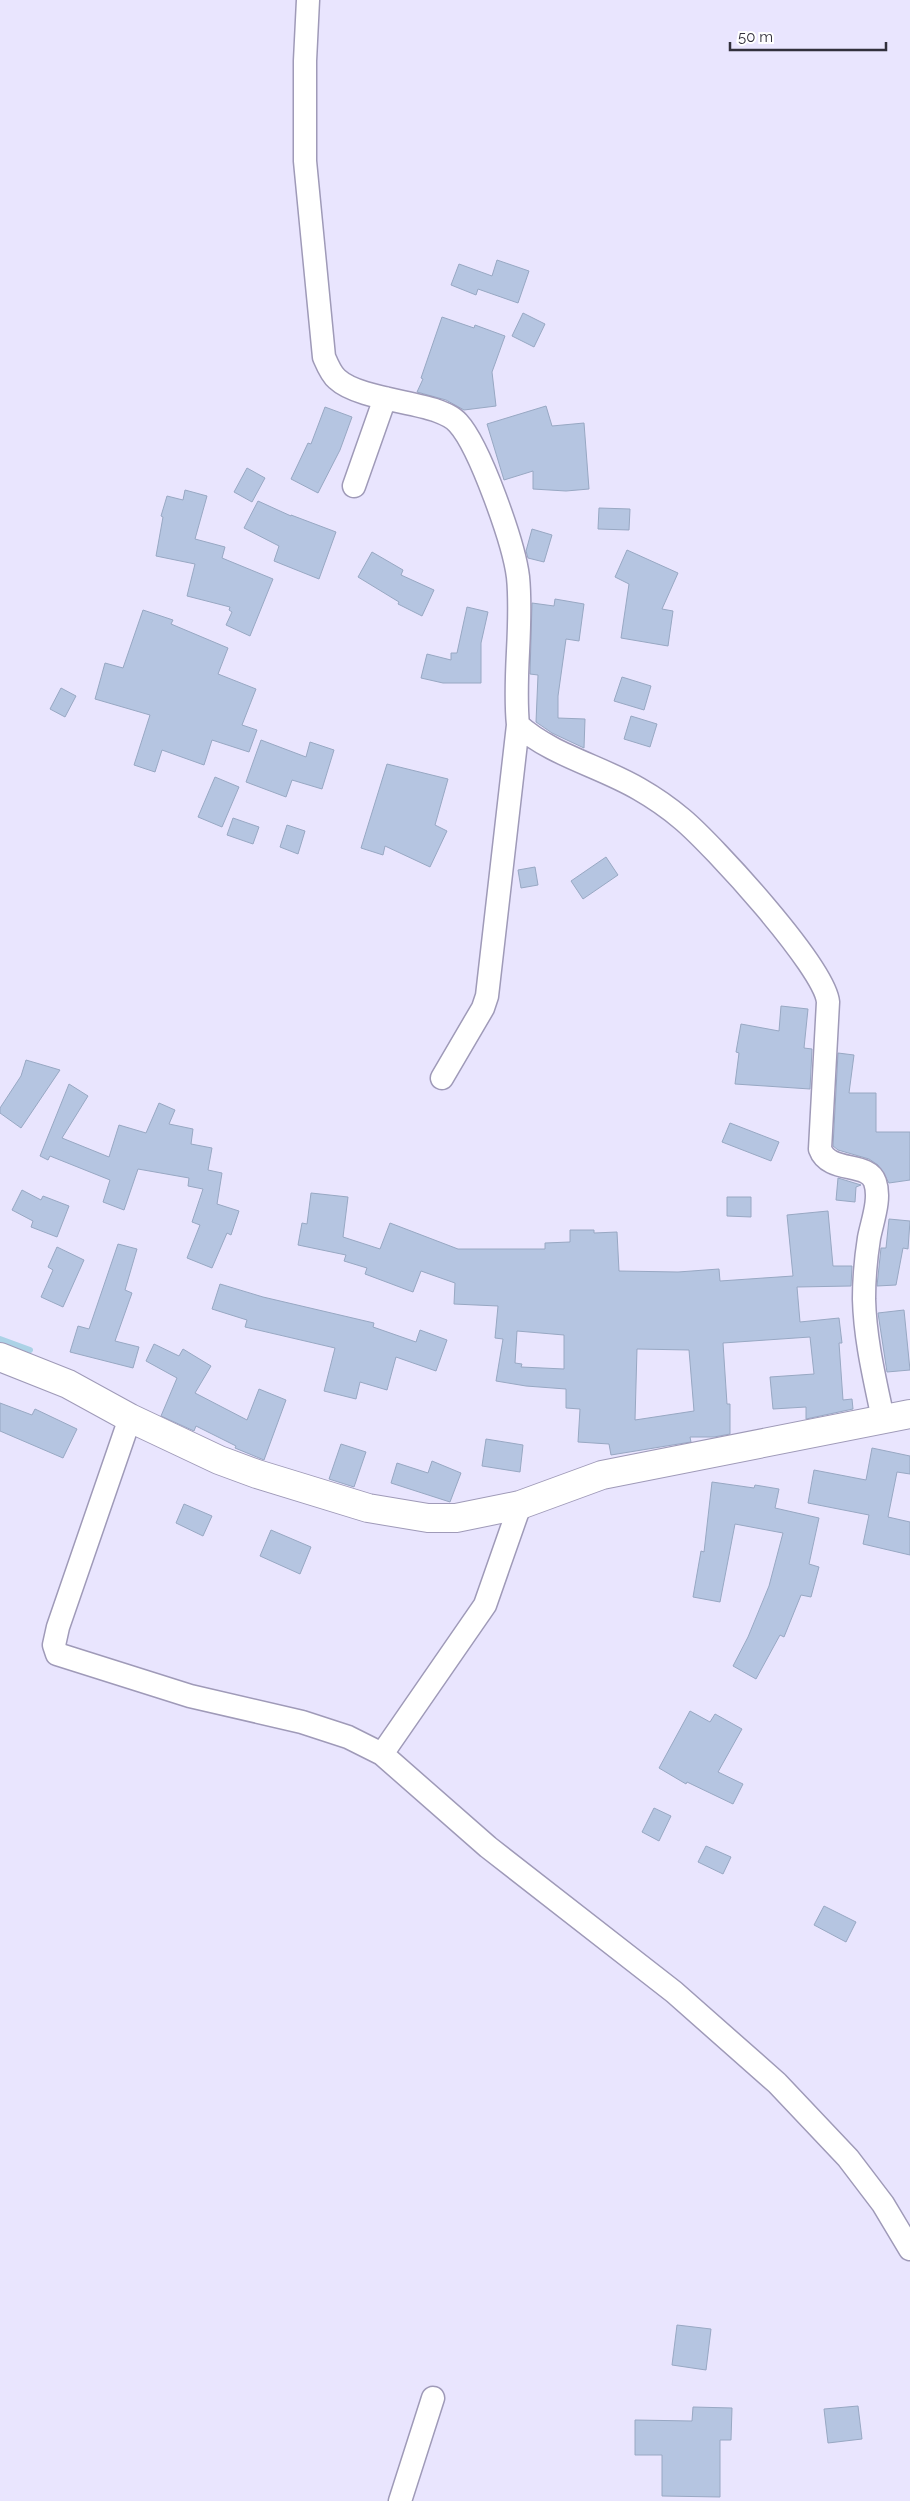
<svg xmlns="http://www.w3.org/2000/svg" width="910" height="2501" viewBox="0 0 910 2501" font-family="Raleway,sans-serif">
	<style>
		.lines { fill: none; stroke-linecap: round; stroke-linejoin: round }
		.stream { stroke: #abd2e6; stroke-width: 6 }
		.building { fill: #b5c5e1; stroke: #98a8c3; fill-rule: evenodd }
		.minor-casing { stroke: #9f9ab8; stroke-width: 25 }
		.tertiary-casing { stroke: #9f9ab8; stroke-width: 30 }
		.minor { stroke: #fff; stroke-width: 22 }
		.tertiary { stroke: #fff; stroke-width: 28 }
	</style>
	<rect width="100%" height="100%" fill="#e9e5fe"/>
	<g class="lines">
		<path class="stream" d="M 0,1339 L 30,1350"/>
	</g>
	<path class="building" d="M 497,260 L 529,271 L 518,303 L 478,289 L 476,295 L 451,285 L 459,264 L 492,276 Z
		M 523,313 L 545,324 L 534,347 L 512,336 Z
		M 442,317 L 474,328 L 475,325 L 505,336 L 492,372 L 496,406 L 464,410 L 446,400 L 417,392 L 423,379 L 421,378 Z
		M 546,406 L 552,426 L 584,423 L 589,489 L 566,491 L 533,489 L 533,471 L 504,480 L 487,424 Z
		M 325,407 L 352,417 L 340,450 L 318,493 L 291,479 L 308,443 L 311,444 Z
		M 247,468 L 265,478 L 252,502 L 234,492 Z
		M 185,490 L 207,496 L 195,539 L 225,547 L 222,558 L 273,579 L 250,636 L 226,625 L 232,612 L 229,610 L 230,607 L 187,596 L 195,564 L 156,556 L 163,517 L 161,516 L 167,496 L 183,500 Z
		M 258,501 L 291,516 L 291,515 L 336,532 L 319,579 L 274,561 L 279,546 L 244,528 Z
		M 599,508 L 630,509 L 629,530 L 598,529 Z
		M 532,529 L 552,535 L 544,562 L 528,558 L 526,551 Z
		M 627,550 L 678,573 L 662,609 L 673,611 L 668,646 L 621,638 L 629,584 L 615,577 Z
		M 372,552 L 403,570 L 401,575 L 434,590 L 422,616 L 398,604 L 399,602 L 358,577 Z
		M 555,599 L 584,604 L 579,641 L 566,639 L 558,696 L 558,718 L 585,719 L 584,748 L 552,733 L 536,722 L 538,675 L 530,674 L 532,603 L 554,606 Z
		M 467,607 L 488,612 L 481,643 L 481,683 L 443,683 L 421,678 L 427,654 L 451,660 L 451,653 L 457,653 Z
		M 143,610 L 173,620 L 171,624 L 228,648 L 218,674 L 256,689 L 242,725 L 257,730 L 249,752 L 212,740 L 204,765 L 162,750 L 155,772 L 134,765 L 150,715 L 95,699 L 105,663 L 123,668 Z
		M 622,677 L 651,686 L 644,710 L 614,701 Z
		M 61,688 L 76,696 L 65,717 L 50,709 Z
		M 631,716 L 657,724 L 650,747 L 624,739 Z
		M 261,740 L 306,757 L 310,742 L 334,750 L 322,789 L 292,780 L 286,797 L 246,782 Z
		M 387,764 L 448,779 L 435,825 L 447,831 L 430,867 L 385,846 L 383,855 L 361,848 Z
		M 215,777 L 239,787 L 222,827 L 198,817 Z
		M 233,818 L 259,827 L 253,844 L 227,835 Z
		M 287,825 L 305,831 L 298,854 L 280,847 Z
		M 606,857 L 618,875 L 583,899 L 571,881 Z
		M 535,867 L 538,885 L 521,888 L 518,870 Z
		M 781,1006 L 808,1009 L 804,1048 L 812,1049 L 810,1089 L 735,1084 L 739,1053 L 736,1052 L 741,1024 L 779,1031 Z
		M 838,1053 L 854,1055 L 849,1093 L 876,1093 L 876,1132 L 910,1132 L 910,1180 L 889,1183 L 878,1165 L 869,1159 L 838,1150 L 833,1146 Z
		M 26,1060 L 60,1070 L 21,1128 L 0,1113 L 0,1108 L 21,1076 Z
		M 69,1084 L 88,1096 L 62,1138 L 109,1157 L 119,1125 L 146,1133 L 159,1103 L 175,1110 L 169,1124 L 193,1129 L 191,1144 L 212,1148 L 208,1170 L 222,1173 L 217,1204 L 239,1211 L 231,1235 L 227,1233 L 212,1268 L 187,1258 L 200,1225 L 192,1222 L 203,1189 L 188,1186 L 189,1178 L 138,1169 L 124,1210 L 103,1202 L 110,1180 L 50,1156 L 48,1160 L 40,1156 Z
		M 730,1123 L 779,1142 L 771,1161 L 722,1142 Z
		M 838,1178 L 861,1185 L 856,1187 L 855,1202 L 836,1200 Z
		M 22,1190 L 41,1200 L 43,1196 L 69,1206 L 57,1237 L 31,1227 L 33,1221 L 12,1210 Z
		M 311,1193 L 348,1197 L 343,1237 L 380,1249 L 390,1223 L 458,1249 L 545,1249 L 545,1243 L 570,1242 L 570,1230 L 594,1230 L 594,1233 L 617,1232 L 619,1271 L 678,1272 L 719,1269 L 720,1281 L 793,1276 L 787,1215 L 828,1211 L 833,1266 L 852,1266 L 851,1286 L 797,1287 L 800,1322 L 839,1318 L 842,1343 L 839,1343 L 843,1400 L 852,1399 L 853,1409 L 806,1419 L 806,1407 L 773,1409 L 770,1377 L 814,1374 L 810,1337 L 723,1343 L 727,1404 L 730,1404 L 730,1434 L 714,1437 L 690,1437 L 691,1442 L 611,1455 L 609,1444 L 578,1442 L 580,1409 L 566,1408 L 566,1389 L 526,1386 L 496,1381 L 503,1339 L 495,1338 L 498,1306 L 454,1304 L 455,1283 L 421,1271 L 413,1292 L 365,1274 L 367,1268 L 344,1261 L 346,1255 L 298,1245 L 302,1223 L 307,1224 ZM 517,1331 L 564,1335 L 564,1369 L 521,1367 L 522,1364 L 515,1363 ZM 637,1349 L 689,1350 L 694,1411 L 635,1420 Z
		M 727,1197 L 751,1197 L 751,1217 L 727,1216 Z
		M 889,1219 L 910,1221 L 908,1249 L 903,1248 L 896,1285 L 877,1286 L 881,1248 L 886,1248 Z
		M 118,1244 L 137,1249 L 125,1290 L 132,1293 L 115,1341 L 139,1347 L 133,1368 L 70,1352 L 78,1326 L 89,1329 Z
		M 57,1247 L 84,1260 L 63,1307 L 41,1297 L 53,1270 L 48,1267 Z
		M 220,1284 L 263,1297 L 374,1323 L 373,1327 L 416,1342 L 420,1330 L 447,1340 L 436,1371 L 396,1357 L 387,1390 L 360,1382 L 356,1399 L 324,1391 L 335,1348 L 245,1327 L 247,1320 L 212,1309 Z
		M 904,1310 L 910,1370 L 887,1372 L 878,1313 Z
		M 154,1344 L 179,1356 L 183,1349 L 211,1366 L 195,1393 L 247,1420 L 259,1389 L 286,1400 L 264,1460 L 235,1448 L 236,1446 L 196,1426 L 194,1431 L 161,1416 L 177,1378 L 146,1361 Z
		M 0,1403 L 32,1415 L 35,1409 L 77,1429 L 63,1458 L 0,1431 Z
		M 486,1439 L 523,1445 L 520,1472 L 482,1466 Z
		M 341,1444 L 366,1452 L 354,1487 L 329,1479 Z
		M 872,1448 L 910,1456 L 910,1474 L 897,1472 L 888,1517 L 910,1522 L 910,1555 L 863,1544 L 869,1515 L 808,1503 L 814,1470 L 866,1480 Z
		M 432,1461 L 461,1473 L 450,1502 L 391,1483 L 397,1463 L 428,1473 Z
		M 712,1482 L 754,1488 L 755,1485 L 779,1489 L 775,1508 L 819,1518 L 809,1564 L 819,1567 L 811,1597 L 801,1595 L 784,1637 L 780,1635 L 756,1679 L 733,1666 L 748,1637 L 769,1586 L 783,1533 L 735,1524 L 720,1602 L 693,1597 L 701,1551 L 704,1552 Z
		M 184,1504 L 212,1516 L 203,1536 L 176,1523 Z
		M 271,1530 L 311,1547 L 300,1574 L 260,1556 Z
		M 690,1711 L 710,1722 L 715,1714 L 742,1729 L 718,1772 L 743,1784 L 733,1804 L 687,1782 L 686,1784 L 659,1768 Z
		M 654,1808 L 671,1816 L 659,1841 L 642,1832 Z
		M 706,1846 L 731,1857 L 723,1874 L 698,1862 Z
		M 824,1906 L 856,1922 L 846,1942 L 814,1925 Z
		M 677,2325 L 711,2329 L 706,2370 L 672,2365 Z
		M 858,2406 L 862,2439 L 828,2443 L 824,2409 Z
		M 693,2407 L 732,2408 L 731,2440 L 720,2440 L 720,2497 L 662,2496 L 662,2455 L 635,2455 L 635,2420 L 692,2421 Z"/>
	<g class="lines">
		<defs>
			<path id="minor" d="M 308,0 L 305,61 L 305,161 L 324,357 C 327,364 331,374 337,379 C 356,397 409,401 435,410 C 443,413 452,416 458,423 C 480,447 514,544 518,577 C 523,627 513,676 518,725 C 551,755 600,766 639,789 C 653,797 669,808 682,819 C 712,844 825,967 828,1002 L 820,1149 C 829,1174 868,1161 875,1182 C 881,1199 872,1222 869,1238 C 866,1257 864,1280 864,1299 C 865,1340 875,1380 883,1419
				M 354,486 L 385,398
				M 442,1078 L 483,1008 L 487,996 L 518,725
				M 130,1418 L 58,1627 L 54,1645 L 57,1654 L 190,1696 L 302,1722 L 348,1737 L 382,1754 L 488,1847 L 674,1992 L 777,2083 L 848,2158 L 883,2204 L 910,2249
				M 382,1754 L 485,1605 L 520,1505
				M 400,2501 L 433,2398"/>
			<path id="tertiary" d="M 0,1357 L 68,1384 L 130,1418 L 219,1460 L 257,1474 L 368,1508 L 428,1518 L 456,1518 L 520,1505 L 602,1475 L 910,1414"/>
		</defs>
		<use href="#minor" class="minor-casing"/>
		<use href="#tertiary" class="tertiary-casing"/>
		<use href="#minor" class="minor"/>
		<use href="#tertiary" class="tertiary"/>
	</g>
	<path d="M730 42v8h156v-8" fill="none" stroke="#32303c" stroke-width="2.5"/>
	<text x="738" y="42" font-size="15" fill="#32303c" stroke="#ffffff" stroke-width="4" paint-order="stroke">50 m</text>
</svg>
